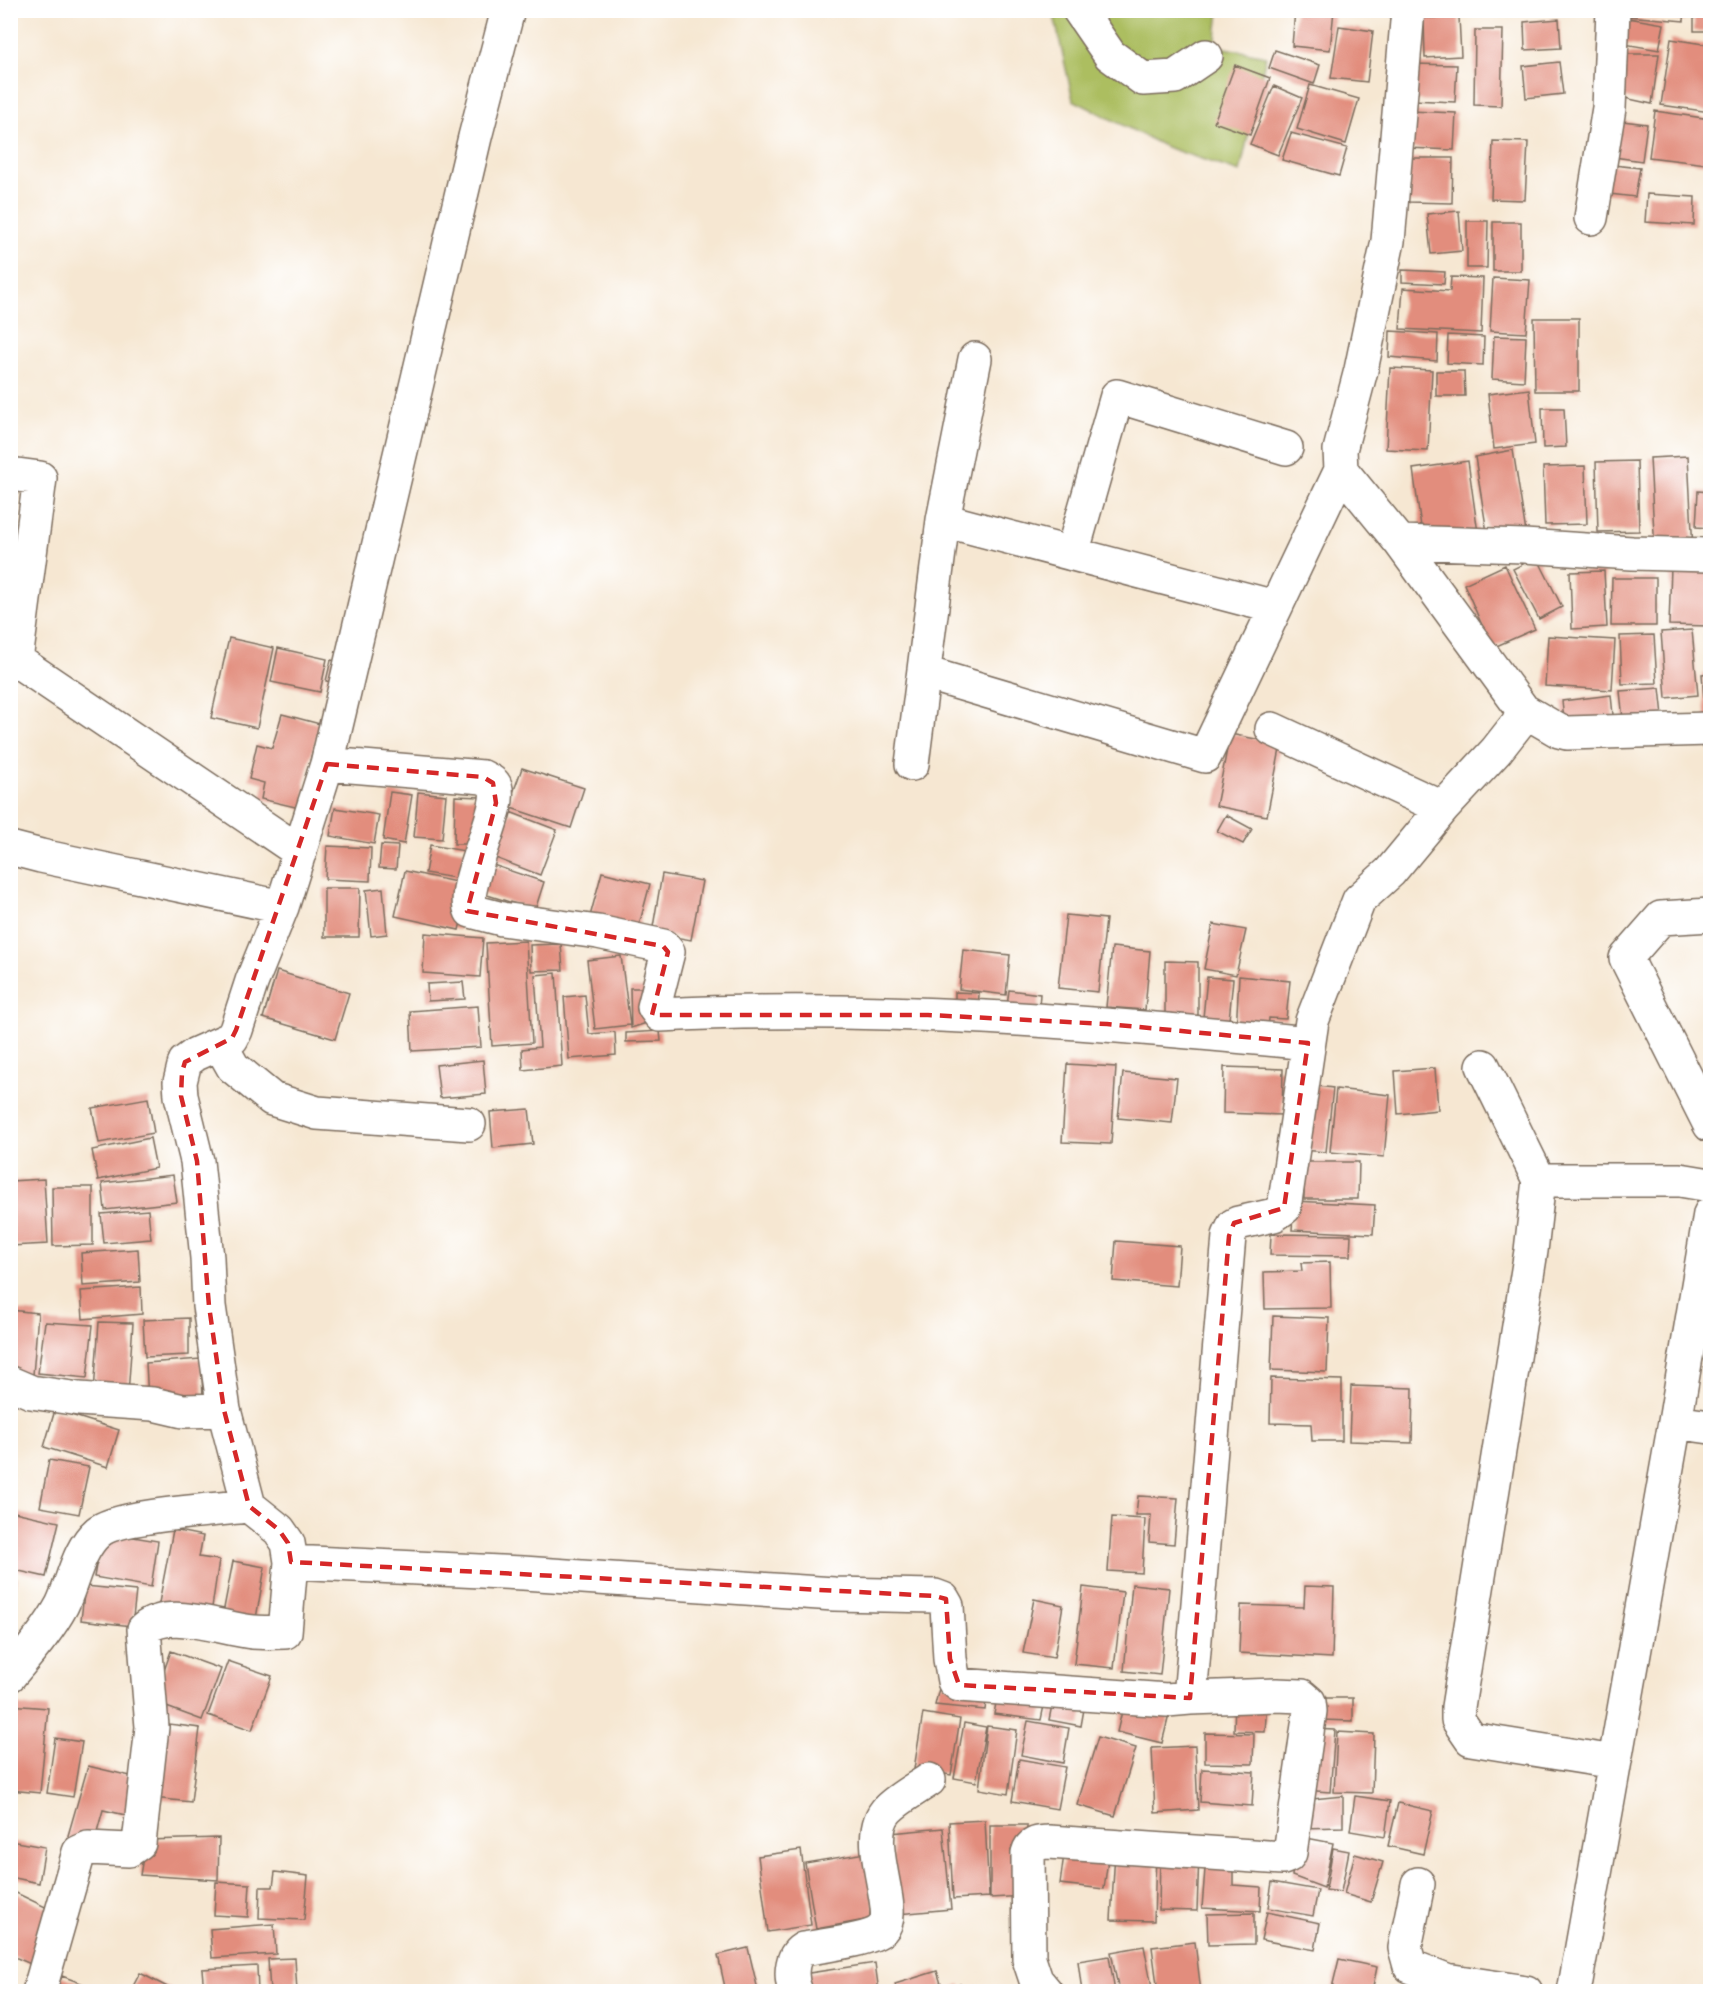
<svg xmlns="http://www.w3.org/2000/svg" width="1721" height="2002" viewBox="0 0 1721 2002" font-family="'Shantell Sans',sans-serif">
	<style>
		.green { fill: #acbe61; stroke: #747440; stroke-width: 1.5 }
		.building { fill: #e28d7d }
		.lines { fill: none; stroke-linecap: round; stroke-linejoin: round }
		.minor-casing { stroke: #7c6c5d; stroke-width: 36 }
		.minor { stroke: #fff; stroke-width: 33 }
		.marked { fill: none; stroke: #d62828; stroke-width: 4.5; stroke-dasharray: 12 8; stroke-linejoin: round }
	</style>
	<rect width="100%" height="100%" fill="#fff"/>
	<filter id="ink" filterUnits="userSpaceOnUse"><feTurbulence type="fractalNoise" baseFrequency=".0167" numOctaves="2"/><feDisplacementMap in="SourceGraphic" scale="12" xChannelSelector="R" yChannelSelector="G"/><feConvolveMatrix kernelMatrix="1 2 1 2 8 2 1 2 1" color-interpolation-filters="sRGB"/></filter>
	<filter id="wash" filterUnits="userSpaceOnUse"><feTurbulence type="fractalNoise" baseFrequency=".008" numOctaves="4" result="noise"/><feDisplacementMap in="SourceGraphic" scale="24" xChannelSelector="R" yChannelSelector="G"/><feGaussianBlur stdDeviation="1.35" result="paint"/><feColorMatrix in="noise" values="0 0 0 0 0 0 0 0 0 0 0 0 0 0 0 0 0 1.4 0 .05"/><feComposite in="paint" operator="in"/></filter>
	<g filter="url(#wash)">
		<rect width="100%" height="100%" fill="#f6e7d2"/>
		<path class="green" d="M 1053,11 L 1219,11 L 1215,46 L 1266,56 L 1240,172 L 1166,147 L 1073,100 Z"/>
		<g id="blocks">
			<path class="building" d="M 1295,10 L 1334,10 L 1330,50 L 1292,46 Z
				M 1628,10 L 1685,10 L 1684,21 L 1627,16 Z
				M 1694,10 L 1710,10 L 1710,31 L 1694,31 Z
				M 1459,17 L 1461,56 L 1425,58 L 1424,18 Z
				M 1628,18 L 1664,24 L 1659,50 L 1624,44 Z
				M 1559,19 L 1561,48 L 1525,50 L 1524,22 Z
				M 1339,26 L 1373,31 L 1367,82 L 1331,78 Z
				M 1475,30 L 1503,30 L 1501,106 L 1474,105 Z
				M 1671,39 L 1710,45 L 1710,112 L 1661,105 Z
				M 1275,50 L 1320,65 L 1314,84 L 1269,68 Z
				M 1623,54 L 1659,54 L 1652,104 L 1620,97 Z
				M 1559,62 L 1563,94 L 1526,98 L 1523,66 Z
				M 1413,64 L 1457,65 L 1455,102 L 1412,100 Z
				M 1235,65 L 1270,78 L 1250,135 L 1214,122 Z
				M 1310,85 L 1359,99 L 1346,144 L 1297,129 Z
				M 1274,86 L 1302,98 L 1278,155 L 1250,144 Z
				M 1410,111 L 1456,113 L 1454,150 L 1408,148 Z
				M 1655,111 L 1710,119 L 1706,164 L 1649,157 Z
				M 1614,120 L 1647,124 L 1642,161 L 1607,156 Z
				M 1291,133 L 1347,148 L 1339,176 L 1282,160 Z
				M 1493,141 L 1528,142 L 1525,200 L 1491,199 Z
				M 1408,158 L 1453,158 L 1452,203 L 1408,202 Z
				M 1604,164 L 1640,168 L 1635,197 L 1601,193 Z
				M 1647,194 L 1695,197 L 1694,225 L 1645,222 Z
				M 1459,211 L 1462,251 L 1431,254 L 1427,214 Z
				M 1467,221 L 1488,221 L 1487,268 L 1467,268 Z
				M 1493,222 L 1521,222 L 1521,271 L 1493,271 Z
				M 1402,270 L 1445,272 L 1444,284 L 1402,282 Z
				M 1451,277 L 1483,278 L 1481,333 L 1400,329 L 1403,288 L 1450,291 Z
				M 1493,278 L 1530,280 L 1526,333 L 1490,331 Z
				M 1534,318 L 1579,318 L 1579,391 L 1535,391 Z
				M 1390,331 L 1438,334 L 1437,361 L 1389,357 Z
				M 1448,335 L 1484,337 L 1483,365 L 1447,363 Z
				M 1494,336 L 1526,337 L 1524,381 L 1492,379 Z
				M 1390,368 L 1432,370 L 1428,451 L 1386,449 Z
				M 1436,371 L 1464,371 L 1465,396 L 1436,396 Z
				M 1529,389 L 1535,444 L 1494,449 L 1488,394 Z
				M 1542,408 L 1564,408 L 1566,447 L 1543,448 Z
				M 1513,450 L 1527,539 L 1489,545 L 1475,457 Z
				M 1688,456 L 1693,550 L 1655,552 L 1650,458 Z
				M 1468,461 L 1478,533 L 1423,541 L 1413,469 Z
				M 1637,461 L 1639,531 L 1598,532 L 1596,462 Z
				M 1585,466 L 1587,524 L 1545,525 L 1543,467 Z
				M 1698,491 L 1710,492 L 1710,528 L 1696,527 Z
				M 1537,557 L 1562,607 L 1539,619 L 1513,569 Z
				M 1505,565 L 1535,629 L 1492,648 L 1464,584 Z
				M 1671,567 L 1710,568 L 1710,626 L 1669,625 Z
				M 1604,571 L 1607,627 L 1572,629 L 1570,572 Z
				M 1612,578 L 1656,578 L 1656,626 L 1611,626 Z
				M 1692,630 L 1698,695 L 1666,698 L 1661,632 Z
				M 1654,635 L 1657,683 L 1622,684 L 1620,636 Z
				M 1548,636 L 1615,640 L 1612,690 L 1545,686 Z
				M 229,638 L 274,648 L 257,728 L 211,718 Z
				M 278,648 L 327,659 L 320,692 L 271,682 Z
				M 331,660 L 345,663 L 340,684 L 326,681 Z
				M 1710,673 L 1710,725 L 1706,725 L 1702,674 Z
				M 1660,688 L 1664,725 L 1624,729 L 1620,691 Z
				M 1611,695 L 1614,725 L 1565,730 L 1562,701 Z
				M 282,714 L 320,724 L 304,783 L 308,810 L 261,799 L 264,783 L 249,779 L 257,744 L 272,748 Z
				M 1230,734 L 1281,744 L 1267,816 L 1216,806 Z
				M 522,768 L 584,788 L 571,828 L 508,807 Z
				M 390,792 L 412,795 L 404,844 L 383,840 Z
				M 418,792 L 446,795 L 442,839 L 414,837 Z
				M 455,796 L 481,797 L 480,844 L 454,844 Z
				M 335,808 L 379,815 L 374,844 L 330,836 Z
				M 510,812 L 557,830 L 540,875 L 493,857 Z
				M 1226,815 L 1252,829 L 1243,844 L 1217,831 Z
				M 381,845 L 398,846 L 396,869 L 379,868 Z
				M 430,845 L 465,851 L 460,879 L 425,873 Z
				M 327,846 L 371,848 L 370,881 L 325,879 Z
				M 490,864 L 544,882 L 535,910 L 481,893 Z
				M 405,871 L 470,885 L 459,930 L 395,916 Z
				M 602,872 L 650,884 L 637,933 L 589,920 Z
				M 662,874 L 702,881 L 691,940 L 652,933 Z
				M 324,888 L 360,888 L 359,937 L 324,937 Z
				M 383,888 L 387,934 L 371,936 L 366,890 Z
				M 1066,915 L 1106,919 L 1098,992 L 1058,988 Z
				M 1213,924 L 1246,930 L 1236,975 L 1204,969 Z
				M 425,933 L 483,938 L 480,977 L 423,973 Z
				M 526,941 L 532,1043 L 492,1046 L 486,943 Z
				M 561,944 L 563,970 L 531,971 L 530,945 Z
				M 1112,947 L 1150,951 L 1145,1010 L 1106,1007 Z
				M 963,950 L 1010,955 L 1006,995 L 959,989 Z
				M 621,956 L 630,1025 L 595,1029 L 587,960 Z
				M 1165,961 L 1198,962 L 1198,1026 L 1165,1026 Z
				M 277,971 L 349,993 L 335,1039 L 263,1018 Z
				M 556,973 L 562,1066 L 523,1070 L 522,1049 L 540,1047 L 535,975 Z
				M 1239,976 L 1290,981 L 1286,1019 L 1269,1018 L 1268,1033 L 1236,1031 Z
				M 1207,977 L 1233,979 L 1228,1030 L 1202,1028 Z
				M 463,982 L 465,999 L 428,1001 L 427,984 Z
				M 630,988 L 647,988 L 653,1021 L 631,1028 Z
				M 1009,990 L 1040,994 L 1038,1019 L 1006,1015 Z
				M 955,992 L 979,993 L 978,1014 L 955,1014 Z
				M 585,995 L 589,1034 L 615,1032 L 616,1055 L 569,1059 L 564,997 Z
				M 478,1006 L 481,1047 L 412,1051 L 410,1011 Z
				M 660,1031 L 661,1041 L 626,1042 L 626,1033 Z
				M 483,1060 L 486,1094 L 440,1098 L 436,1065 Z
				M 1067,1064 L 1116,1067 L 1111,1144 L 1062,1142 Z
				M 1224,1067 L 1283,1069 L 1282,1115 L 1223,1113 Z
				M 1435,1068 L 1438,1110 L 1398,1114 L 1395,1071 Z
				M 1123,1073 L 1177,1078 L 1172,1123 L 1118,1118 Z
				M 1309,1085 L 1333,1088 L 1326,1152 L 1302,1150 Z
				M 1336,1089 L 1390,1095 L 1384,1157 L 1330,1152 Z
				M 148,1098 L 154,1133 L 99,1143 L 92,1108 Z
				M 529,1109 L 533,1144 L 493,1148 L 490,1112 Z
				M 150,1138 L 156,1168 L 98,1180 L 92,1150 Z
				M 1304,1162 L 1359,1162 L 1358,1199 L 1304,1199 Z
				M 173,1175 L 177,1202 L 105,1210 L 102,1183 Z
				M 44,1179 L 48,1244 L 10,1246 L 10,1181 Z
				M 52,1187 L 93,1187 L 93,1245 L 53,1246 Z
				M 1294,1201 L 1375,1205 L 1373,1234 L 1292,1230 Z
				M 148,1210 L 151,1239 L 104,1243 L 101,1214 Z
				M 1271,1234 L 1351,1235 L 1350,1256 L 1270,1255 Z
				M 1116,1241 L 1180,1246 L 1177,1286 L 1113,1281 Z
				M 138,1249 L 140,1282 L 83,1286 L 81,1253 Z
				M 1330,1262 L 1331,1308 L 1265,1309 L 1264,1272 L 1302,1271 L 1301,1263 Z
				M 141,1287 L 142,1314 L 83,1319 L 81,1291 Z
				M 10,1310 L 38,1313 L 33,1375 L 10,1371 Z
				M 1273,1316 L 1329,1318 L 1327,1372 L 1271,1370 Z
				M 189,1318 L 189,1355 L 145,1357 L 143,1320 Z
				M 45,1322 L 93,1325 L 87,1378 L 38,1373 Z
				M 99,1322 L 133,1323 L 128,1395 L 94,1392 Z
				M 201,1359 L 203,1397 L 148,1400 L 146,1363 Z
				M 1271,1378 L 1342,1380 L 1342,1441 L 1312,1441 L 1311,1424 L 1270,1423 Z
				M 1351,1386 L 1413,1388 L 1412,1443 L 1349,1441 Z
				M 55,1410 L 119,1430 L 108,1467 L 44,1447 Z
				M 49,1460 L 89,1467 L 79,1514 L 40,1507 Z
				M 1138,1496 L 1178,1498 L 1174,1544 L 1149,1542 L 1151,1515 L 1136,1515 Z
				M 10,1511 L 59,1522 L 46,1577 L 10,1569 Z
				M 1112,1517 L 1145,1519 L 1142,1573 L 1108,1571 Z
				M 173,1530 L 203,1536 L 199,1557 L 219,1560 L 210,1621 L 157,1613 Z
				M 102,1532 L 158,1541 L 151,1587 L 94,1577 Z
				M 233,1561 L 265,1567 L 254,1630 L 221,1624 Z
				M 10,1576 L 18,1578 L 11,1604 L 10,1604 Z
				M 1132,1584 L 1169,1588 L 1160,1675 L 1124,1671 Z
				M 85,1586 L 136,1591 L 132,1626 L 81,1620 Z
				M 1305,1586 L 1334,1587 L 1332,1658 L 1239,1653 L 1241,1605 L 1304,1607 Z
				M 1083,1587 L 1123,1592 L 1114,1668 L 1074,1664 Z
				M 1034,1599 L 1063,1605 L 1054,1658 L 1023,1653 Z
				M 171,1651 L 221,1669 L 202,1720 L 153,1702 Z
				M 228,1661 L 272,1676 L 252,1730 L 208,1715 Z
				M 940,1684 L 987,1691 L 985,1710 L 935,1705 Z
				M 998,1692 L 1046,1696 L 1041,1720 L 994,1714 Z
				M 1054,1695 L 1086,1698 L 1081,1726 L 1049,1720 Z
				M 1320,1698 L 1353,1698 L 1353,1721 L 1320,1720 Z
				M 1125,1699 L 1170,1711 L 1162,1743 L 1117,1732 Z
				M 1235,1701 L 1267,1702 L 1265,1732 L 1234,1731 Z
				M 10,1705 L 48,1708 L 40,1793 L 10,1790 Z
				M 923,1713 L 960,1719 L 951,1775 L 914,1769 Z
				M 1028,1721 L 1069,1728 L 1063,1763 L 1021,1755 Z
				M 161,1723 L 200,1728 L 191,1802 L 153,1798 Z
				M 964,1723 L 986,1727 L 976,1782 L 954,1778 Z
				M 987,1726 L 1017,1730 L 1008,1794 L 979,1789 Z
				M 1310,1729 L 1335,1730 L 1330,1792 L 1303,1790 Z
				M 1337,1732 L 1374,1734 L 1372,1793 L 1334,1792 Z
				M 1205,1733 L 1254,1734 L 1253,1764 L 1205,1763 Z
				M 1098,1737 L 1136,1748 L 1115,1816 L 1077,1805 Z
				M 55,1738 L 82,1742 L 73,1797 L 47,1793 Z
				M 1195,1746 L 1198,1810 L 1155,1813 L 1152,1748 Z
				M 1019,1759 L 1065,1767 L 1057,1809 L 1012,1801 Z
				M 88,1766 L 139,1778 L 130,1816 L 103,1810 L 93,1846 L 67,1839 Z
				M 1202,1769 L 1254,1772 L 1252,1806 L 1200,1802 Z
				M 1343,1796 L 1343,1827 L 1302,1828 L 1302,1800 Z
				M 1355,1796 L 1390,1801 L 1385,1837 L 1350,1831 Z
				M 1398,1803 L 1433,1811 L 1423,1854 L 1388,1846 Z
				M 985,1820 L 989,1897 L 953,1899 L 949,1822 Z
				M 990,1825 L 1027,1825 L 1026,1896 L 990,1898 Z
				M 943,1828 L 951,1909 L 898,1914 L 891,1833 Z
				M 1296,1836 L 1333,1843 L 1324,1888 L 1292,1876 Z
				M 219,1838 L 218,1880 L 140,1875 L 146,1840 Z
				M 10,1841 L 45,1847 L 39,1883 L 10,1877 Z
				M 1065,1847 L 1109,1852 L 1104,1889 L 1060,1884 Z
				M 1333,1848 L 1349,1851 L 1341,1892 L 1326,1890 Z
				M 801,1850 L 811,1925 L 768,1932 L 758,1856 Z
				M 1115,1852 L 1156,1853 L 1154,1921 L 1111,1920 Z
				M 865,1853 L 876,1918 L 816,1929 L 805,1863 Z
				M 1160,1853 L 1199,1854 L 1197,1911 L 1159,1910 Z
				M 1355,1854 L 1383,1862 L 1371,1902 L 1344,1894 Z
				M 1206,1856 L 1233,1859 L 1233,1885 L 1261,1887 L 1260,1911 L 1202,1908 Z
				M 275,1872 L 308,1876 L 304,1920 L 259,1918 L 260,1887 L 273,1887 Z
				M 216,1882 L 250,1884 L 248,1917 L 214,1915 Z
				M 1272,1882 L 1318,1890 L 1313,1916 L 1268,1908 Z
				M 10,1890 L 58,1913 L 33,1965 L 10,1955 Z
				M 1267,1912 L 1320,1923 L 1315,1950 L 1261,1940 Z
				M 1254,1913 L 1254,1944 L 1208,1945 L 1207,1914 Z
				M 274,1924 L 276,1954 L 212,1958 L 210,1929 Z
				M 1195,1942 L 1201,1992 L 1158,1992 L 1152,1947 Z
				M 1144,1946 L 1153,1992 L 1119,1992 L 1111,1952 Z
				M 748,1948 L 758,1990 L 726,1992 L 718,1955 Z
				M 1109,1956 L 1115,1992 L 1082,1992 L 1078,1961 Z
				M 295,1958 L 297,1992 L 270,1992 L 268,1959 Z
				M 1339,1959 L 1377,1967 L 1372,1992 L 1331,1992 Z
				M 875,1963 L 879,1992 L 805,1992 L 803,1974 Z
				M 257,1966 L 258,1992 L 204,1992 L 202,1969 Z
				M 937,1971 L 943,1990 L 897,1992 L 895,1984 Z
				M 140,1973 L 177,1992 L 130,1992 Z
				M 62,1976 L 102,1991 L 102,1992 L 56,1992 Z
				M 960,1984 L 963,1992 L 945,1992 Z"/>
		</g>
	</g>
	<g filter="url(#ink)">
		<use href="#blocks" fill-opacity="0" stroke="#7c6c5d" stroke-width="1.5"/>
		<g class="lines">
			<defs>
				<path id="minor" d="M 1079,10 L 1110,55 L 1143,79 L 1175,77 L 1206,56
					M 1408,10 L 1388,241 L 1361,370 L 1340,450 L 1341,470 L 1400,542 L 1523,710 L 1559,731 L 1567,733 L 1710,729
					M 1591,218 L 1609,108 L 1613,10
					M 10,474 L 40,478 L 16,660
					M 943,520 L 1275,607
					M 1400,542 L 1524,546 L 1632,553 L 1710,555
					M 1072,554 L 1117,396 L 1286,448
					M 10,656 L 300,852
					M 925,673 L 1205,756 L 1341,470
					M 1272,729 L 1443,808
					M 327,764 L 483,777 C 486,779 492,781 494,784 C 508,802 459,884 471,911 L 502,919 L 598,932 L 663,946 L 668,952 L 654,1007 L 660,1015 C 876,1004 1093,1022 1308,1043
					M 912,764 L 943,520 L 975,359
					M 10,848 L 41,856 L 282,907
					M 1710,915 L 1661,918 L 1626,958 L 1710,1125
					M 222,1044 L 225,1053 L 233,1067 L 272,1099 L 317,1113 L 469,1124
					M 1483,1066 L 1539,1180 L 1531,1251 L 1458,1707 L 1458,1720 L 1471,1739 L 1614,1762
					M 1539,1180 L 1680,1180 L 1710,1185
					M 10,1383 L 31,1392 L 79,1399 L 153,1404 L 183,1411 L 224,1410
					M 1675,1422 L 1710,1214
					M 291,1562 L 523,1573 L 834,1594 L 935,1596 L 943,1599 L 947,1606 L 950,1659 L 954,1681 L 959,1685 L 1167,1700 L 1190,1698 L 1229,1236 L 1234,1225 L 1238,1223 L 1274,1215 L 1284,1208 L 1312,1021 L 1359,900 L 1390,872 L 1443,808 L 1496,751 L 1518,723 L 1523,710
					M 10,1675 C 29,1652 48,1631 62,1605 C 73,1582 78,1549 98,1532 C 117,1515 219,1510 249,1506
					M 1418,1884 L 1405,1948 L 1410,1966 L 1446,1980 L 1526,1992
					M 39,1992 L 79,1852 L 88,1848 L 129,1850 L 139,1843 L 152,1727 L 144,1629 C 170,1607 222,1629 253,1632 C 264,1633 275,1632 285,1632 L 291,1562 L 288,1543 L 279,1530 L 249,1506 L 224,1410 L 209,1306 L 207,1258 L 197,1161 L 181,1096 L 180,1082 L 185,1062 L 196,1054 L 232,1038 L 236,1030 L 252,981 L 282,907 L 327,764 L 475,137 L 508,10
					M 796,1992 C 790,1979 790,1957 803,1949 C 819,1946 872,1940 882,1929 C 901,1910 859,1838 888,1809 C 899,1798 916,1789 929,1780
					M 1046,1992 L 1036,1980 L 1029,1959 L 1028,1853 C 1031,1842 1039,1843 1049,1842 L 1283,1858 L 1288,1856 L 1290,1853 L 1310,1711 L 1309,1702 L 1302,1696 L 1276,1695 L 1190,1698
					M 1574,1992 L 1675,1422 L 1710,1427"/>
			</defs>
			<use href="#minor" class="minor-casing"/>
			<use href="#minor" class="minor"/>
		</g>
	</g>
	<path class="marked" d="M 327,764 L 483,777 L 493,783 L 496,803 L 467,911 L 663,946 L 668,952 L 652,1015 L 928,1015 L 1107,1024 L 1308,1043 L 1284,1208 L 1234,1223 L 1229,1236 L 1190,1698 L 959,1685 L 950,1659 L 946,1599 L 935,1596 L 291,1562 L 288,1543 L 279,1530 L 249,1506 L 224,1410 L 209,1306 L 197,1161 L 181,1096 L 182,1072 L 185,1062 L 232,1038 L 236,1030 Z"/>
	<rect width="1721" height="2002" fill="none" stroke="#fff" stroke-width="36"/>
</svg>
